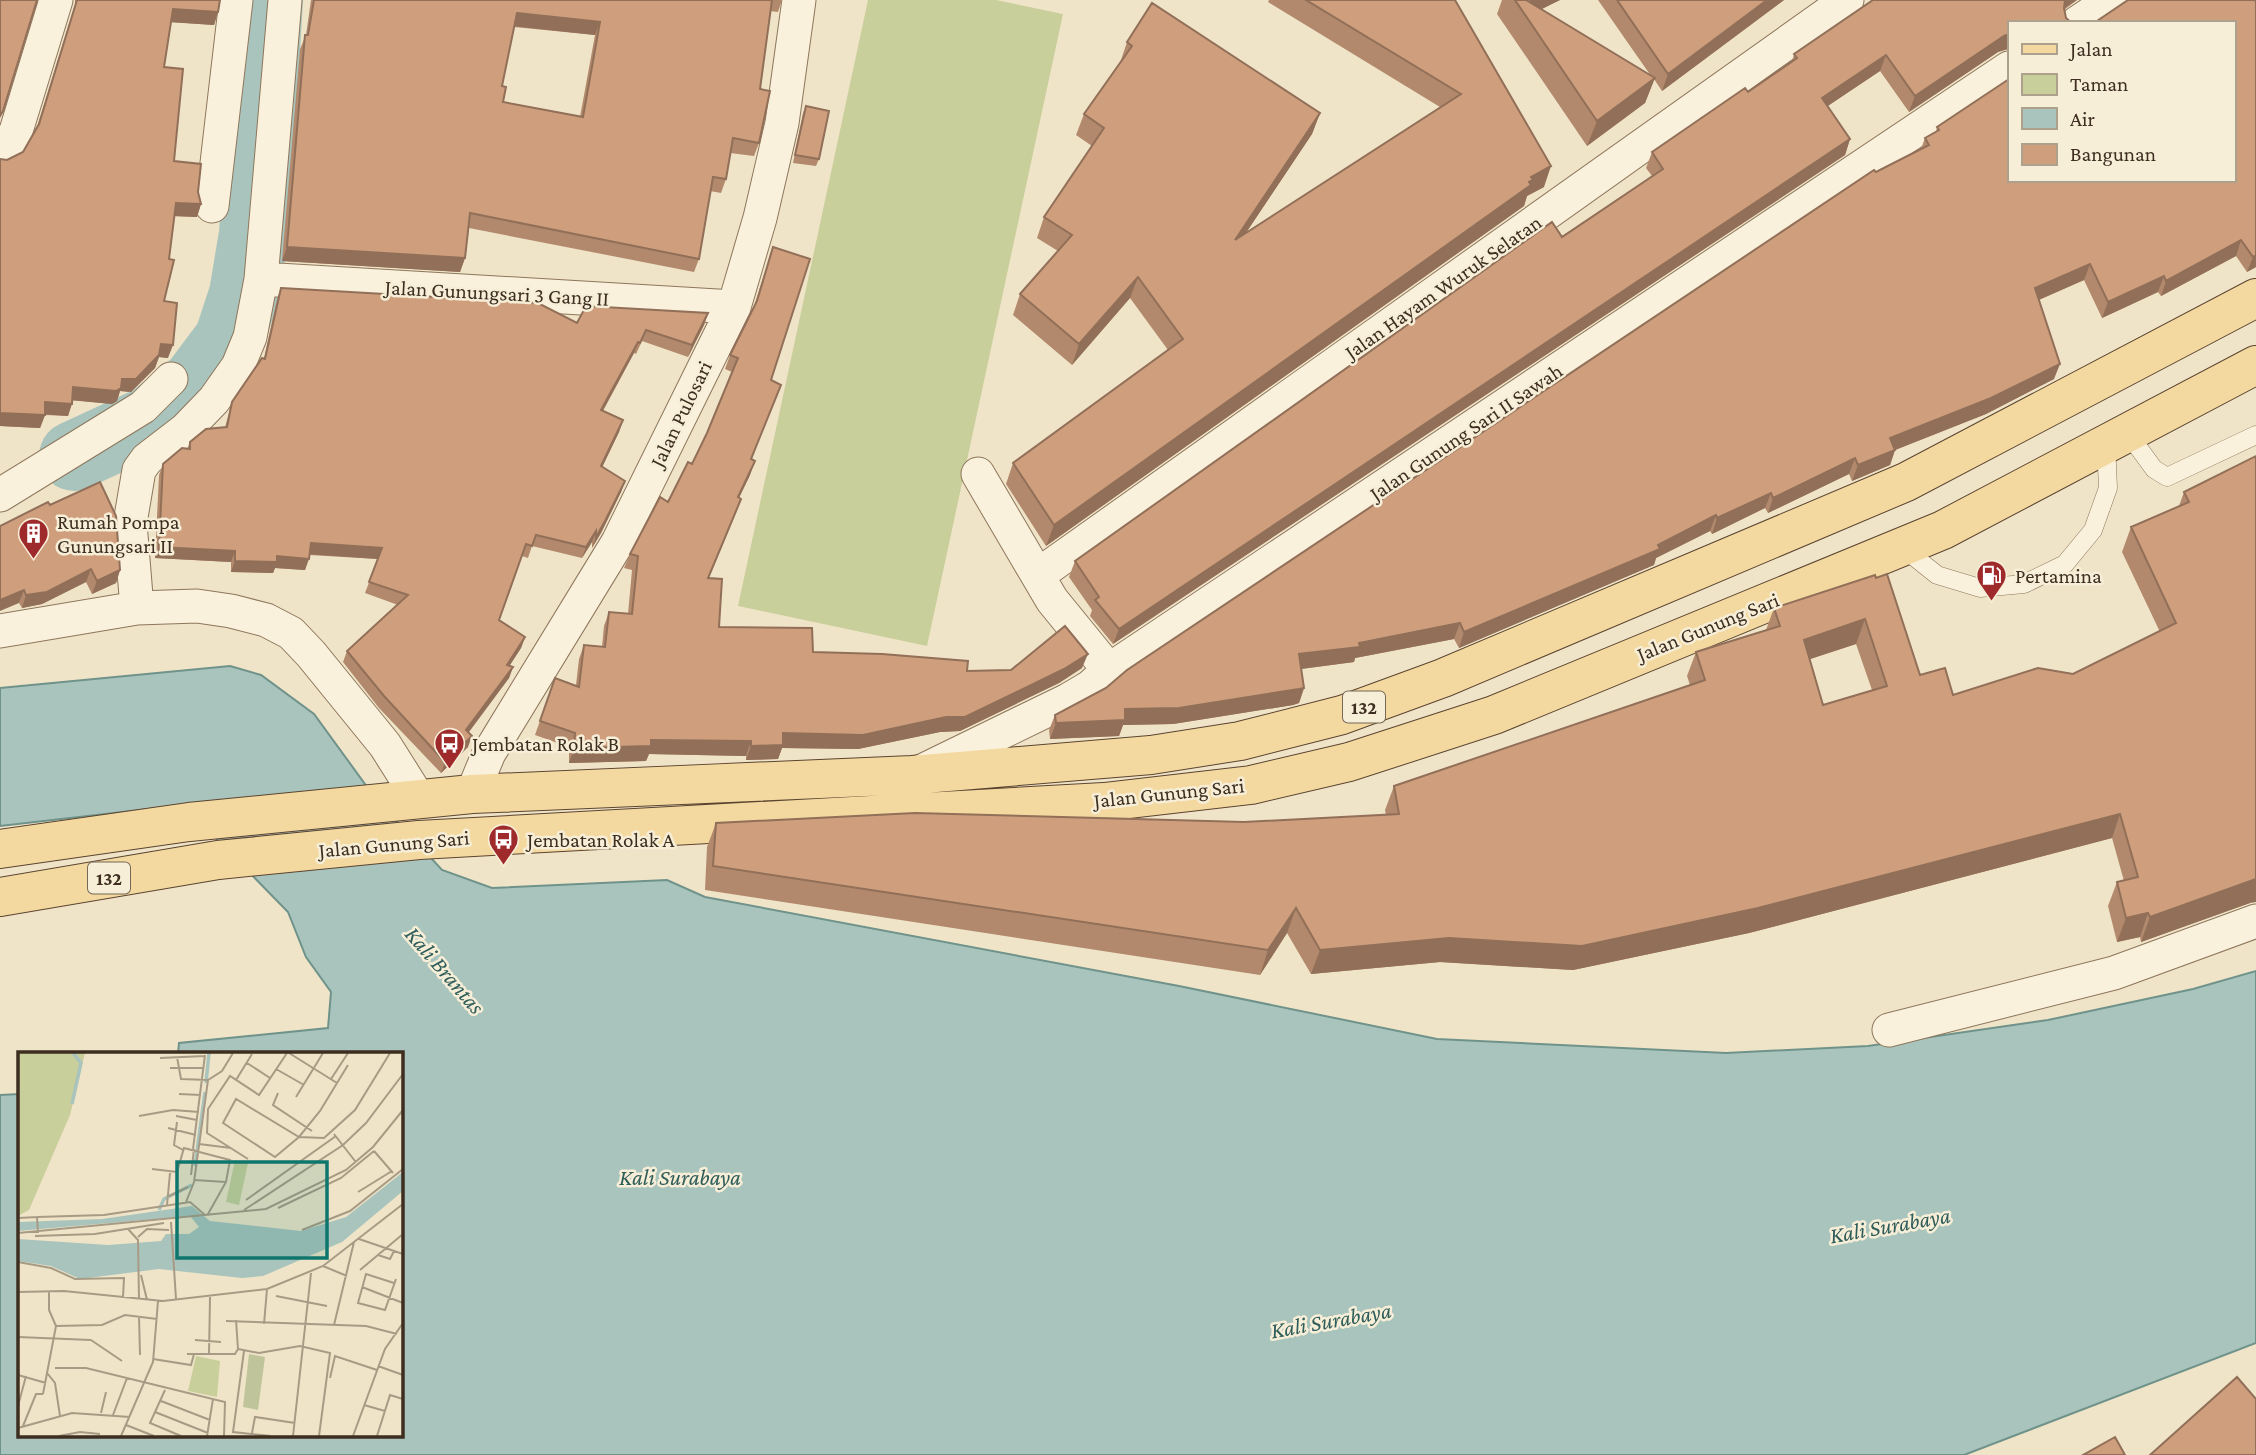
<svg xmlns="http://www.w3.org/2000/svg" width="2256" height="1455" viewBox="0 0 2256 1455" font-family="'Crimson Pro',serif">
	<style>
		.green { fill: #c9cf9b }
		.water { fill: #a9c4bc; stroke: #6f938a; stroke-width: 2 }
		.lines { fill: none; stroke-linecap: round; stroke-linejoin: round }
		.river { stroke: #a9c4bc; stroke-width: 70 }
		.lane-casing { stroke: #8d765c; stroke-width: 19 }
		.street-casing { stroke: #8d765c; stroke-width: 35 }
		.primary-casing { stroke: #5b4430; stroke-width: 40 }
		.lane { stroke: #faf1dc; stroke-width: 18 }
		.street { stroke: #faf1dc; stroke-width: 33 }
		.primary { stroke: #f3d9a0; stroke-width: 38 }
		.wall { fill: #b2896c; fill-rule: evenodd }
		.shaded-wall { fill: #916f58 }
		.building { fill: #cf9f7d; stroke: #916f58; stroke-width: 2; fill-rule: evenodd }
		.labels { text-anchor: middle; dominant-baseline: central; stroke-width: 5; stroke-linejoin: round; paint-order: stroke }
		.shield { fill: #f7eed8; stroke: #756857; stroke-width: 2 }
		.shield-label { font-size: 19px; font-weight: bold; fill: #3d2e20 }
		.street-label { font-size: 21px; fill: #3d2e20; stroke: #f7eed8 }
		.poi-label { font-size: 21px; fill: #3d2e20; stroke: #f7eed8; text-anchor: start }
		.water-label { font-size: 23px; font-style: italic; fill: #2f5d5a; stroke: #f7eed8 }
		.inset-river { fill: none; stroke: #a9c4bc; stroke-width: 3.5 }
		.inset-road { fill: none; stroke: #a89b85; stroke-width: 2 }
		.view { fill: #0f766e; fill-opacity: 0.15; stroke: #0f766e; stroke-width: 3.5 }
		.inset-edge { fill: none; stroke: #3d2e20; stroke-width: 3.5 }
	</style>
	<rect width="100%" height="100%" fill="#f0e4c8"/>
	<path class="green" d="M 868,0 L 996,0 L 1063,14 L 927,646 L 738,606 Z"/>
	<path class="water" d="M 230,666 L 261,675 L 314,714 L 373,795 L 442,870 L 492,888 L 667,880 L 705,897 L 1179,986 L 1437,1039 L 1726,1053 L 1868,1046 L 2048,1020 L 2193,989 L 2256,971 L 2256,1343 L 1964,1455 L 0,1455 L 0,1095 L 19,1094 L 19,1436 L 401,1436 L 401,1054 L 178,1054 L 179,1043 L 328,1028 L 331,992 L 306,957 L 288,912 L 193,815 L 175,806 L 0,826 L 0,688 Z"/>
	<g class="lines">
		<path class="river" d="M 74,456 L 152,420 L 196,384 L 229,340 L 244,294 L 254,234 L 268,0"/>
		<defs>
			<path id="lane" d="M 2127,432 L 2154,469 L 2167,477 L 2256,435
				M 1902,547 L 1937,575 L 1980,588 L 2024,584 L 2065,564 L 2093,530 L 2108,488 L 2106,443"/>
			<path id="street" d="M 2077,23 L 2111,0
				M 0,154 L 7,149 L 16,131 L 56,0
				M 212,206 L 236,0
				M 261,279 L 734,307
				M 978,474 L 1052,600 L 1109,670
				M 0,495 L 143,407 L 171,379
				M 1038,575 L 1847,0
				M 137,608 L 130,523 L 139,470 L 147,459 L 186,429 L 214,400 L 238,366 L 250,337 L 261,279 L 285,0
				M 0,631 L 137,608 L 197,606 L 231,611 L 266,620 L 291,633 L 311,654 L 385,745 L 419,799
				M 922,771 L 1068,700 L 1090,687 L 1109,670 L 2009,68
				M 472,794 L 489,753 L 618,542 L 734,307 L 760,218 L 782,123 L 799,0
				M 1889,1030 L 2114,973 L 2256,921"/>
			<path id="primary" d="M 0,849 L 189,822 L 472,794 L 912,775 L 1151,755 L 1240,741 L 1342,715 L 1443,678 L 1906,482 L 2256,298
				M 0,897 L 218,860 L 419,840 L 1104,802 L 1251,785 L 1349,762 L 1494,715 L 1943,530 L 2256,365"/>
		</defs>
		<use href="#lane" class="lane-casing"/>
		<use href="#street" class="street-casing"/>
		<use href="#primary" class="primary-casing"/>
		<use href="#lane" class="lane"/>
		<use href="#street" class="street"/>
		<use href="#primary" class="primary"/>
	</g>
	<path class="wall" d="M 75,0 L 220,0 L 218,12 L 214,25 L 171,22 L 164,67 L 174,161 L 198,192 L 201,204 L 197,217 L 174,216 L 164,301 L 168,358 L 159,357 L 155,368 L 131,392 L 120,391 L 117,401 L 112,404 L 72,400 L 68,416 L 45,415 L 40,428 L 0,426 L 0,159 L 7,160 L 23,152 L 37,127 L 75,5 Z
		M 311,0 L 782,0 L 778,12 L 770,11 L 760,89 L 759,143 L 754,156 L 730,153 L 726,179 L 721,193 L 710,191 L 699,259 L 694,272 L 469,228 L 465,258 L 460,272 L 282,261 L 300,49 L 306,35 ZM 514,27 L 595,35 L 580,117 L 503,102 L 502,86 Z
		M 1269,0 L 1455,0 L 1544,187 L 1527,196 L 1524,206 L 1046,546 L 1006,484 L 1013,463 L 1168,350 L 1130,298 L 1072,365 L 1013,315 L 1020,294 L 1058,251 L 1037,238 L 1044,217 L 1092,146 L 1076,135 L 1084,114 L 1120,63 L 1127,42 L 1320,113 L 1312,134 L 1246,233 L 1440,107 L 1268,2 Z
		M 1502,0 L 1560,0 L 1541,9 L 1651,76 L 1598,0 L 1784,0 L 1662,91 L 1654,79 L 1645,103 L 1587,146 L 1497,14 Z
		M 1873,0 L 2077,0 L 2064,10 L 2009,23 L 2009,49 L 1998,52 L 1909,112 L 1880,71 L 1827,106 L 1850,139 L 1845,155 L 1113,644 L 1090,616 L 1092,610 L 1069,577 L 1075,561 L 1652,176 L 1646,168 L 1652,152 L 1748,92 L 1792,62 L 1794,54 Z
		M 2255,0 L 2256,267 L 2247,272 L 2236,256 L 2161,296 L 2158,292 L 2102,318 L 2084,280 L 2039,300 L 2054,379 L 1986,414 L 1895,450 L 1890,465 L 1852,481 L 1849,474 L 1768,513 L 1765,508 L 1712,534 L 1710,531 L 1656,558 L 1654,565 L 1459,648 L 1454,639 L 1355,658 L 1354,662 L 1301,669 L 1304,688 L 1299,703 L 1293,705 L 1173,724 L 1123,725 L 1119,736 L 1050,739 L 1049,730 L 1055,715 L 1106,688 L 1876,172 L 1921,149 L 1925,138 L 1936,132 L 1937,127 Z
		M 806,106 L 819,159 L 816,166 L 793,163 L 803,113 Z
		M 773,247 L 771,380 L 781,385 L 751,459 L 750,475 L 739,498 L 741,499 L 736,513 L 709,578 L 719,627 L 813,652 L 967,671 L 1082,668 L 1059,683 L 960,731 L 940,732 L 858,749 L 782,748 L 778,759 L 746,760 L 746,756 L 649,754 L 646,761 L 569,763 L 569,747 L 535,735 L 555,678 L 576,685 L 579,659 L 584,645 L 602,647 L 604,626 L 609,612 L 628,614 L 632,570 L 624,568 L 630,554 L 668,502 L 692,464 L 707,433 L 732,372 L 725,369 L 730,355 L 754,306 Z
		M 281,288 L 577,323 L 708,313 L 704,325 L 688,357 L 642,341 L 636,354 L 634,353 L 603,411 L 623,420 L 619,432 L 602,467 L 625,481 L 621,492 L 601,533 L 592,548 L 592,542 L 582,558 L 532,546 L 528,558 L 522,556 L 499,620 L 525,637 L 521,648 L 509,666 L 513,667 L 509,678 L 469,732 L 468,747 L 441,773 L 379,708 L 343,662 L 347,651 L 398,605 L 365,593 L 378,559 L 309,555 L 305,570 L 275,568 L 273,573 L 231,572 L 231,562 L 155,558 L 159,475 L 163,464 L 187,449 L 190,442 L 225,427 L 232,402 L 264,358 L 277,299 Z
		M 2256,456 L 2250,903 L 2141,942 L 2140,937 L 2117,942 L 2108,906 L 2117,882 L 2124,881 L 2112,838 L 1749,933 L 1573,970 L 1440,962 L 1311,974 L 1287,933 L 1260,975 L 705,890 L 707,847 L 716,823 L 1244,822 L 1386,815 L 1385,810 L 1394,786 L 1690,685 L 1687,676 L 1696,652 L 1766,630 L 1774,608 L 1875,575 L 1920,675 L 1953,695 L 2073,674 L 2160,632 L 2122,552 L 2131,527 L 2179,506 L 2184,492 ZM 1856,644 L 1872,690 L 1823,705 L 1810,659 Z
		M 50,505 L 120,570 L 116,583 L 92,594 L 86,582 L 42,604 L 22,608 L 19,603 Z"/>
	<path class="shaded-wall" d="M 1531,0 L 1560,0 L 1526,17 L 1528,1 Z
		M 1767,0 L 1784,0 L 1662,91 L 1668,74 Z
		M 2065,0 L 2077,0 L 2066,7 L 2060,14 Z
		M 173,9 L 218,12 L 214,25 L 168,22 Z
		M 517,13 L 600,22 L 595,35 L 512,26 Z
		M 2009,34 L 2009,43 L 2007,49 L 1998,52 L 1909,112 L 1915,96 L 2004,36 Z
		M 1886,55 L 1880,71 L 1816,114 L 1822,98 Z
		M 1655,78 L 1645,103 L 1587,146 L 1597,121 Z
		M 1320,113 L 1312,134 L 1227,261 L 1235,240 Z
		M 1850,139 L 1845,155 L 1113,644 L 1119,629 Z
		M 1551,166 L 1544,187 L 1527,196 L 1524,206 L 1046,546 L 1054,525 L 1531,177 Z
		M 176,203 L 201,204 L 197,217 L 171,216 Z
		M 2241,240 L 2236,256 L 2161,296 L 2166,281 Z
		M 287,247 L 465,258 L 460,272 L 282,261 Z
		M 2256,255 L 2256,267 L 2247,272 L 2253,257 Z
		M 2090,264 L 2084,280 L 2029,304 L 2035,288 Z
		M 2164,276 L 2158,292 L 2102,318 L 2108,302 Z
		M 1138,277 L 1130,298 L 1072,365 L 1079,344 Z
		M 708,313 L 704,325 L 688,357 L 692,345 Z
		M 638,342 L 634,353 L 597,421 L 601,410 Z
		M 161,344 L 173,345 L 168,358 L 159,357 L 155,368 L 131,392 L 120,391 L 117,401 L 112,404 L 69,400 L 73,387 L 122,379 Z
		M 2060,364 L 2054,379 L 1986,414 L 1895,450 L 1890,465 L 1852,481 L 1858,465 L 1890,438 Z
		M 45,402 L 72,404 L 68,416 L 41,414 Z
		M 0,413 L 45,415 L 40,428 L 0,426 Z
		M 623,420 L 619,432 L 597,478 L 601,466 Z
		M 1855,458 L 1849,474 L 1768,513 L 1773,498 Z
		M 755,461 L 750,475 L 732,512 L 738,497 Z
		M 625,481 L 621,492 L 601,533 L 592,548 L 596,537 Z
		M 1771,493 L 1765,508 L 1712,534 L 1717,518 Z
		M 1716,515 L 1710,531 L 1656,558 L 1654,565 L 1459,648 L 1464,632 L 1658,545 Z
		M 596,531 L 592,542 L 582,558 L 586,547 Z
		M 311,543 L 382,548 L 378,559 L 306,554 Z
		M 159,547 L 235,551 L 231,562 L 155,558 Z
		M 277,556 L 309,559 L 305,570 L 275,568 L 273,573 L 231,572 L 235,561 Z
		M 91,569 L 86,582 L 42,604 L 22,608 L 26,595 Z
		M 120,570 L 116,583 L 92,594 L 97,581 Z
		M 24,590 L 19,603 L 0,611 L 0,600 Z
		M 1865,619 L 1856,644 L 1795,664 L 1804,640 Z
		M 1460,623 L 1454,639 L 1355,658 L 1354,662 L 1293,670 L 1299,654 Z
		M 525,637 L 521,648 L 503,676 L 507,665 Z
		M 1088,654 L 1082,668 L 1059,683 L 960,731 L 940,732 L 858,749 L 782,748 L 778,759 L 746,760 L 751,746 L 783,733 Z
		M 513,667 L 509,678 L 462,741 L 466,730 Z
		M 1304,688 L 1299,703 L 1293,705 L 1173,724 L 1123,725 L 1119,736 L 1050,739 L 1056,723 L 1125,709 Z
		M 472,736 L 468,747 L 441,773 L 445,762 Z
		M 651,740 L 751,741 L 746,756 L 649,754 L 646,761 L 569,763 L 574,748 Z
		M 2120,814 L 2112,838 L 1749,933 L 1573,970 L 1440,962 L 1311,974 L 1320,950 Z
		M 2256,879 L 2256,902 L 2250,903 L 2141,942 L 2150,917 Z
		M 1296,908 L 1287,933 L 1260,975 L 1268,950 Z
		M 2148,913 L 2140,937 L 2117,942 L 2126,918 Z"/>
	<path class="building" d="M 0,0 L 37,0 L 3,111 L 0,116 Z
		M 77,0 L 220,0 L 218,12 L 173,9 L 164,67 L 183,69 L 174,161 L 201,164 L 198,192 L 201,204 L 176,203 L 169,259 L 174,260 L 164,301 L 177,303 L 173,345 L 161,344 L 159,355 L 136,379 L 122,379 L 121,388 L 116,391 L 73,387 L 72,404 L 45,402 L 45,415 L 0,413 L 0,159 L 7,160 L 23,152 L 39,124 Z
		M 314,0 L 772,0 L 760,89 L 770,91 L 759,143 L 733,138 L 726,179 L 713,177 L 699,259 L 470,213 L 465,258 L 287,247 L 305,35 L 308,35 ZM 517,13 L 600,22 L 583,117 L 503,102 L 506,87 L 502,86 Z
		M 1306,0 L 1455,0 L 1551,166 L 1531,177 L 1533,180 L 1529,182 L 1531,185 L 1054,525 L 1013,463 L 1183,339 L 1138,277 L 1079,344 L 1020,294 L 1072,235 L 1044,217 L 1104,128 L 1084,114 L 1132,46 L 1127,42 L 1152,3 L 1320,113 L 1235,240 L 1461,94 Z
		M 1515,0 L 1526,0 L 1655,78 L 1597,121 Z
		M 1617,0 L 1767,0 L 1668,74 Z
		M 1873,0 L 2065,0 L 2064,8 L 2066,18 L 2072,23 L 2009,23 L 2009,34 L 2004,36 L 1915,96 L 1886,55 L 1822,98 L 1850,139 L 1119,629 L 1095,600 L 1099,597 L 1075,561 L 1552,222 L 1562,237 L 1663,169 L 1652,152 L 1745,88 L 1748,92 L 1797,58 L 1794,54 Z
		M 2128,0 L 2255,0 L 2256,2 L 2256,255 L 2253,257 L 2241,240 L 2166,281 L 2164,276 L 2108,302 L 2090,264 L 2035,288 L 2060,364 L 1991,398 L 1890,438 L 1895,450 L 1858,465 L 1855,458 L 1773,498 L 1771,493 L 1717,518 L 1716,515 L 1658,545 L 1660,549 L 1464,632 L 1460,623 L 1359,643 L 1360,647 L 1299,654 L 1304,688 L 1299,689 L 1179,708 L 1125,709 L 1125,720 L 1056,723 L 1055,715 L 1106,688 L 1127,670 L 1874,170 L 1876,172 L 1929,145 L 1925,138 L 1939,130 L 1937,127 L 2009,79 L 2009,180 L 2233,180 L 2233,23 L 2094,23 Z
		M 806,106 L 829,111 L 819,159 L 795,155 Z
		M 773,247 L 810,259 L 771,380 L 781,385 L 751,459 L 755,461 L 738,497 L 741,499 L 708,578 L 722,579 L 719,627 L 812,628 L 813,652 L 882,654 L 968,661 L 967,671 L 1011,670 L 1065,626 L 1088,654 L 1064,669 L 965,717 L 946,717 L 863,735 L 783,733 L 783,745 L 751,746 L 751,741 L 651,740 L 651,746 L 574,748 L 575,733 L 540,721 L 555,678 L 579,687 L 584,645 L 605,647 L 609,612 L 632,614 L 638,556 L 630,554 L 660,497 L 668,502 L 688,462 L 692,464 L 707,433 L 738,358 L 730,355 L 757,301 Z
		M 281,288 L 538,303 L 577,323 L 586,306 L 708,313 L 692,345 L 646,330 L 640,343 L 638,342 L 601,410 L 623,420 L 601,466 L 625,481 L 605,521 L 596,537 L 596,531 L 586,547 L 536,535 L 532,546 L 526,544 L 499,620 L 525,637 L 507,665 L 513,667 L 466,730 L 472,736 L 445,762 L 384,696 L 347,651 L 408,595 L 369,582 L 382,548 L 311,543 L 309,559 L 277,556 L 277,562 L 235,561 L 235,551 L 159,547 L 163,464 L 182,448 L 190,449 L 190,442 L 206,429 L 227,427 L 232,402 L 262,358 L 265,359 Z
		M 2256,456 L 2256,879 L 2150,917 L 2148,913 L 2126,918 L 2117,882 L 2138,877 L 2120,814 L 1758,908 L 1582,946 L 1449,938 L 1320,950 L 1296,908 L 1268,950 L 713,866 L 716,823 L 915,813 L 1244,822 L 1399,814 L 1394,786 L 1705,680 L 1696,652 L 1780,626 L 1774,608 L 1875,575 L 1876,578 L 1887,574 L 1920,675 L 1945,668 L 1953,695 L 2038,668 L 2073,674 L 2176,623 L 2131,527 L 2189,502 L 2184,492 ZM 1865,619 L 1887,686 L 1823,705 L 1804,640 Z
		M 100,482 L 116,516 L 120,570 L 97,581 L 91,569 L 47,592 L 26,595 L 24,590 L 0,600 L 0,526 L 48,502 L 50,505 Z
		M 2237,1377 L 2256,1399 L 2256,1455 L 2150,1455 Z
		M 2115,1437 L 2125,1455 L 2083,1455 Z"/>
	<defs>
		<symbol id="building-pin" viewBox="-11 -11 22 30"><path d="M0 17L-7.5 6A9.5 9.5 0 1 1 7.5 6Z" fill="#9e2a2b" stroke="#f7eed8"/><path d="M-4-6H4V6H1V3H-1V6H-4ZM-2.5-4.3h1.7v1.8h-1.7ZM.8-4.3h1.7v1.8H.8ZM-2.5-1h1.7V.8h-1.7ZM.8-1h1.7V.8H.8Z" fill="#fff"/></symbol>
		<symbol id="fuel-pin" viewBox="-11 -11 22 30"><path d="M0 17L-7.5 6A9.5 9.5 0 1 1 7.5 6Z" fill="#9e2a2b" stroke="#f7eed8"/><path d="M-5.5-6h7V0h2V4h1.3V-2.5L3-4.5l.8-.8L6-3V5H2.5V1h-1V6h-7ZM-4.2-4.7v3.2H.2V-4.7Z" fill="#fff"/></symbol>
		<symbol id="bus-pin" viewBox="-11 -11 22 30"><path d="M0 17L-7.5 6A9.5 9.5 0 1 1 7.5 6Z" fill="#9e2a2b" stroke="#f7eed8"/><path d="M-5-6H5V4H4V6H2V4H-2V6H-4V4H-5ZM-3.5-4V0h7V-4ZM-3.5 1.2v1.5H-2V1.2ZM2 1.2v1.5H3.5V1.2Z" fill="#fff"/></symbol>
	</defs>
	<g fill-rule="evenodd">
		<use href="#building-pin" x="16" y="516" width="35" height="47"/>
		<use href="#fuel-pin" x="1974" y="558" width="35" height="47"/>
		<use href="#bus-pin" x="432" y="726" width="35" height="47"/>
		<use href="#bus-pin" x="486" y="822" width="35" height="47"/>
	</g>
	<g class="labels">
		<g class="shield">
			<rect x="1343" y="691.5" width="42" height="31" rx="5"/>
			<rect x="88" y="862.5" width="42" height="31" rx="5"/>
		</g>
		<g class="shield-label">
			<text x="1364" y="707">132</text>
			<text x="109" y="878">132</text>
		</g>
		<g class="street-label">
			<text transform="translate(1443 287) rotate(-35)">Jalan Hayam Wuruk Selatan</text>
			<text transform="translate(497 293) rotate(3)">Jalan Gunungsari 3 Gang II</text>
			<text transform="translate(681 414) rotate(-64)">Jalan Pulosari</text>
			<text transform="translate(1466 432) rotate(-34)">Jalan Gunung Sari II Sawah</text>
			<text transform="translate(1708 627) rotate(-22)">Jalan Gunung Sari</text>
			<text transform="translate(1169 793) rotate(-6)">Jalan Gunung Sari</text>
			<text transform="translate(394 844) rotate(-5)">Jalan Gunung Sari</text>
		</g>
		<g class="poi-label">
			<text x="57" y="522">Rumah Pompa<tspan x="57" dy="24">Gunungsari II</tspan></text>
			<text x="2015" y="576">Pertamina</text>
			<text x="472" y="744">Jembatan Rolak B</text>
			<text x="527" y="840">Jembatan Rolak A</text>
		</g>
		<g class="water-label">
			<text transform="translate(445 970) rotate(49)">Kali Brantas</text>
			<text x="680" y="1177">Kali Surabaya</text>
			<text transform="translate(1890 1225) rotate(-10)">Kali Surabaya</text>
			<text transform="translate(1331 1320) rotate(-10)">Kali Surabaya</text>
		</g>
	</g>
	<g transform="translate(18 1052)">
		<rect width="385" height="385" fill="#f0e4c8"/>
		<path d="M 0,1 L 67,1 L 52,63 L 11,158 L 0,164 ZM 217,108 L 230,111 L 221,153 L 208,150 ZM 178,304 L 202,309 L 199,345 L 170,339 Z" fill="#c9cf9b"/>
		<path d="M 231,302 L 247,305 L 240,358 L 225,355 Z" fill="#bfc49a"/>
		<path d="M 385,120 L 385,139 L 324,190 L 245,224 L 224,226 L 141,217 L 62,227 L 33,214 L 0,209 L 0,187 L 90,193 L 143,189 L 148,182 L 171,182 L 181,175 L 172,164 L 0,179 L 0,170 L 84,167 L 174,154 L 192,169 L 283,179 L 328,165 Z" fill="#a9c4bc"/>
		<path class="inset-river" d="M 188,31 L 191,1M 54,52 L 63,11 L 55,1M 177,114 L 187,40M 141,158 L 146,147 L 174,133"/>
		<path class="inset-road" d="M 271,1 L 319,31M 159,5 L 163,27 L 190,28 L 204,19 L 215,1M 142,6 L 187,4M 229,11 L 252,26M 330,13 L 302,59 L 281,85 L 257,105 L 205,71 L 218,47 L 281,85 L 306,86 L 337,58 L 372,1M 152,16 L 186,16M 258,17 L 286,33M 313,27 L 330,1M 218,28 L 234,2M 260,41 L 255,53 L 294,79M 161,42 L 183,43M 278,45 L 305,1M 121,64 L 155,58 L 181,60M 158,64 L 179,68M 159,70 L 156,93 L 165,98M 150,76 L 178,83M 316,82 L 337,109M 181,92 L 213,96M 175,97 L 187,3M 356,99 L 375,121M 230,107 L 189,81 L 190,57 L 212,24 L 241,43 L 269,1M 134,117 L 159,120 L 166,96 L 212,108 L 208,130 L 190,162M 173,123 L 176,97M 176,128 L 208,130M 340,140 L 374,119M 149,145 L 170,135M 228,148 L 318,84M 168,150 L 176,130 L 190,28M 149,153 L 152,121M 260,156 L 323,126 L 356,99M 226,158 L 325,93 L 348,71 L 385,22M 19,165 L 86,163 L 172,150 L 187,163M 0,166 L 19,165 L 20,181M 153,170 L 158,247M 110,177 L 120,188 L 121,247M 284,178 L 332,159 L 385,117M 0,181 L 248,157 L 328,118 L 355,95 L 385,58M 17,184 L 77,182 L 146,171M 120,185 L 129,177 L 151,178M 341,187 L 385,202M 360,203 L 372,207 L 376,199M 0,210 L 33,216 L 57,227 L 106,226 L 105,245M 305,214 L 329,224M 342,218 L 385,182M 123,223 L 129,248M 376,231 L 348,222 L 340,251 L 367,258 L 378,227M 344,235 L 385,251M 0,240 L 46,239 L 145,249 L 249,237 L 305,214 L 385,152M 31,240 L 31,258 L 38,274M 258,244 L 309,254M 121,264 L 122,303M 218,268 L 220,297M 208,269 L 348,274 L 379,282M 246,272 L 249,237M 316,273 L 336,190M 38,274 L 84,273 L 107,263 L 139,267M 0,285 L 73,288M 73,288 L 104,309M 177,288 L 203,290M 220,297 L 241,301 L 282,294 L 312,301 L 301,384M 226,299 L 215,380 L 253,384M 169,302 L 217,302 L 220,297M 191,302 L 192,245M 135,307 L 173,313 L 176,302M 360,314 L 385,323M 37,316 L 68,316 L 207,350 L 206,384M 29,321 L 37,331 L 42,364M 0,323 L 28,331M 312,326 L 317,304 L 359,318M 147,338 L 132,371 L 163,384M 25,342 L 38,274M 143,349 L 192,368M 346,353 L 367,359M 0,354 L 8,324M 137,360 L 190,381M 83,361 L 88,340M 95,363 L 109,326M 108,373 L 136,384M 5,374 L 18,342 L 25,342M 0,376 L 54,361 L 112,365M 234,381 L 237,365 L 277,371M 41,384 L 62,380 L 82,382M 103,384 L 135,310 L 140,249M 189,384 L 195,347M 275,384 L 293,221M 335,384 L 367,297 L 385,271M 359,384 L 372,343 L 385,347"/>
		<path class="view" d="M 159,110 L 309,110 L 309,206 L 159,206 Z"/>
		<rect width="385" height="385" class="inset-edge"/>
	</g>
	<rect x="2008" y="21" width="228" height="161" fill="#f7eed8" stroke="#ada18e" stroke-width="2"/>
	<rect x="2022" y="44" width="35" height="10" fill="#f3d9a0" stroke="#ada18e" stroke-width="2"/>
	<text x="2070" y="56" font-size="21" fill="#3d2e20">Jalan</text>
	<rect x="2022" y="74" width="35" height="21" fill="#c9cf9b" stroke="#ada18e" stroke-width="2"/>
	<text x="2070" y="91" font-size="21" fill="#3d2e20">Taman</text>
	<rect x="2022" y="108" width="35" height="21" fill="#a9c4bc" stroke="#ada18e" stroke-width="2"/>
	<text x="2070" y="126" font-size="21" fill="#3d2e20">Air</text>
	<rect x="2022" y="144" width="35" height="21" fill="#cf9f7d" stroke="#ada18e" stroke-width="2"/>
	<text x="2070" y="161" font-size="21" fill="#3d2e20">Bangunan</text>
</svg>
